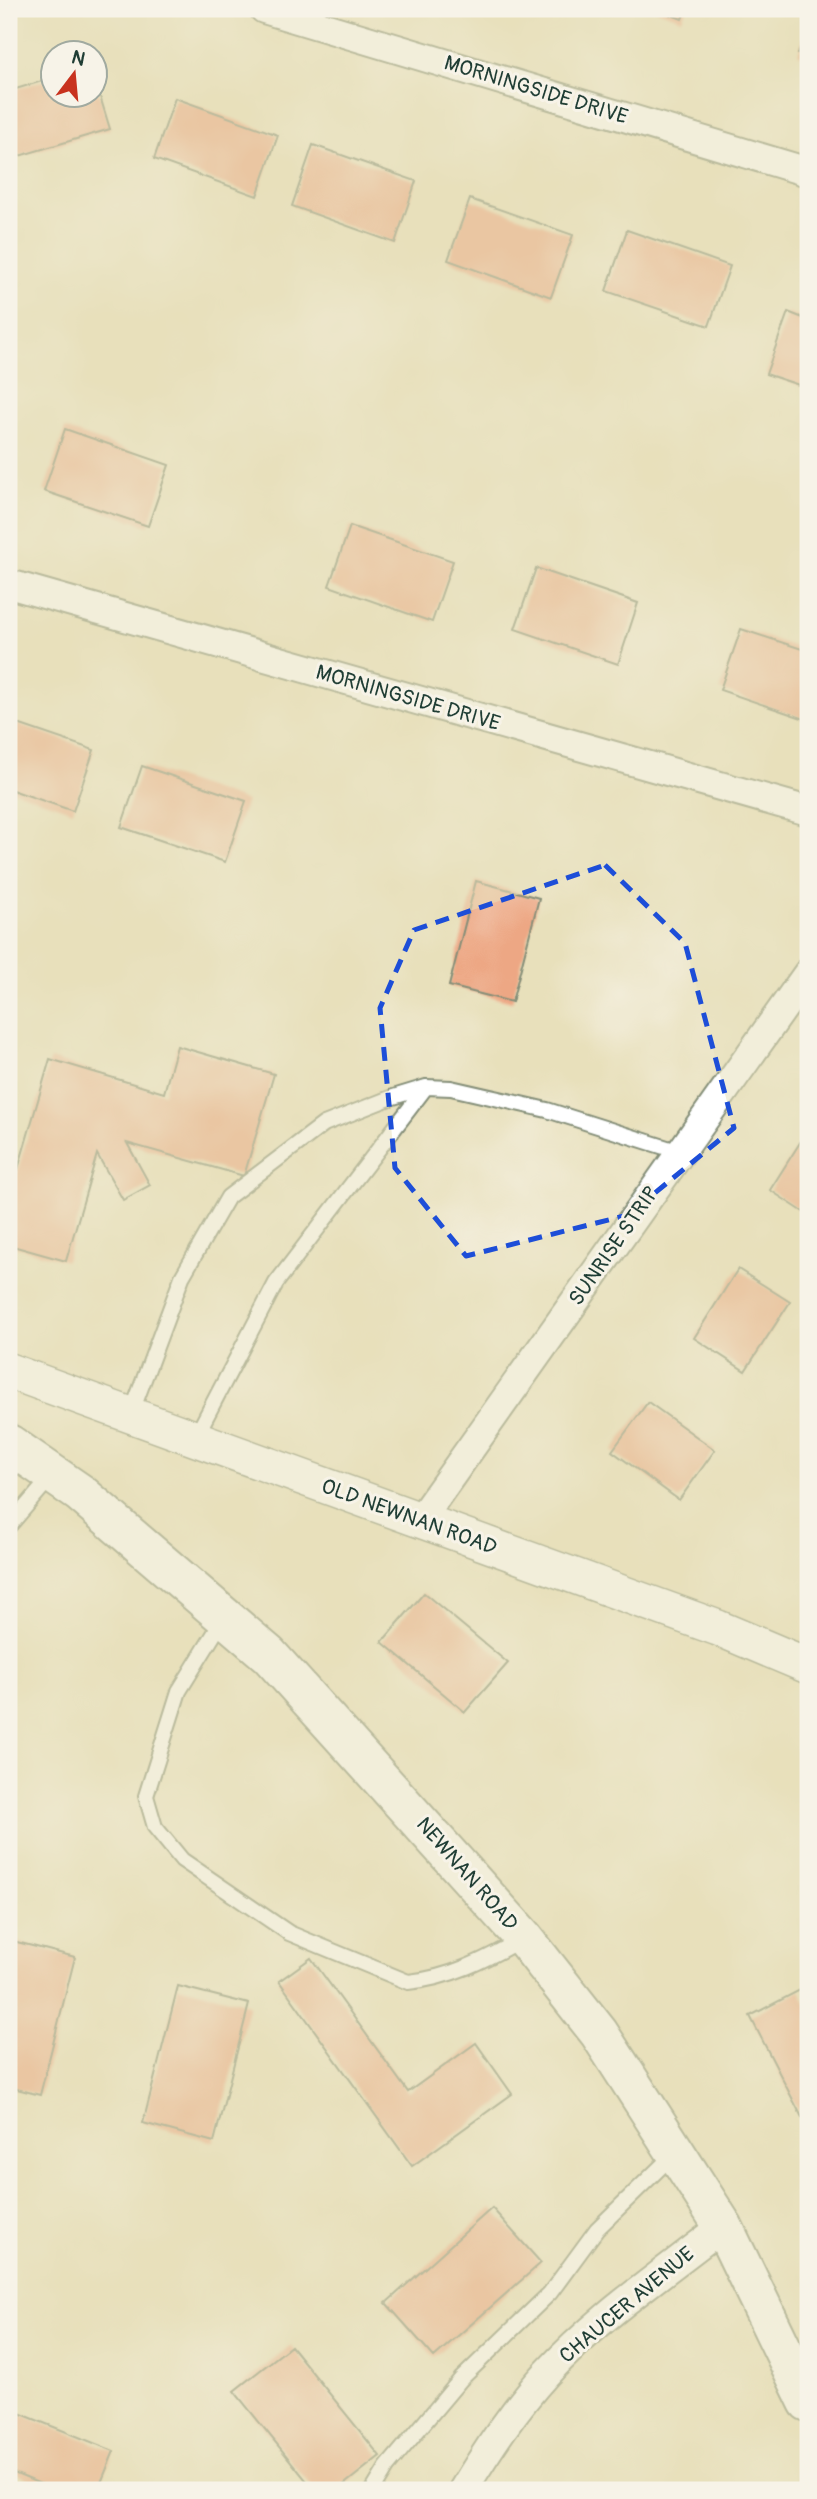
<svg xmlns="http://www.w3.org/2000/svg" width="817" height="2499" viewBox="0 0 817 2499" font-family="Pangolin,sans-serif">
	<style>
		.building { fill: #eda784 }
		.lines { fill: none; stroke-linecap: round; stroke-linejoin: round }
		.service-casing { stroke: #848e78; stroke-width: 18 }
		.minor-casing { stroke: #848e78; stroke-width: 32 }
		.tertiary-casing { stroke: #848e78; stroke-width: 38 }
		.secondary-casing { stroke: #848e78; stroke-width: 42 }
		.service { stroke: #fff; stroke-width: 14 }
		.minor { stroke: #fff; stroke-width: 28 }
		.tertiary { stroke: #fff; stroke-width: 35 }
		.secondary { stroke: #fff; stroke-width: 38 }
		.marked { fill: none; stroke: #1d4ed8; stroke-width: 5; stroke-dasharray: 14 9; stroke-linejoin: round }
		.labels { text-anchor: middle; dominant-baseline: central; stroke-width: 6; stroke-linejoin: round; paint-order: stroke }
		.street-label { font-size: 21px; fill: #1f3d34; stroke: #f7f3e8 }
	</style>
	<rect width="100%" height="100%" fill="#f7f3e8"/>
	<filter id="ink" filterUnits="userSpaceOnUse"><feTurbulence type="fractalNoise" baseFrequency=".0143" numOctaves="2"/><feDisplacementMap in="SourceGraphic" scale="14" xChannelSelector="R" yChannelSelector="G"/><feConvolveMatrix kernelMatrix="1 2 1 2 8 2 1 2 1" color-interpolation-filters="sRGB"/></filter>
	<filter id="wash" filterUnits="userSpaceOnUse"><feTurbulence type="fractalNoise" baseFrequency=".00686" numOctaves="4" result="noise"/><feDisplacementMap in="SourceGraphic" scale="28" xChannelSelector="R" yChannelSelector="G"/><feGaussianBlur stdDeviation="1.57" result="paint"/><feColorMatrix in="noise" values="0 0 0 0 0 0 0 0 0 0 0 0 0 0 0 0 0 1.4 0 .05"/><feComposite in="paint" operator="in"/></filter>
	<g filter="url(#wash)">
		<rect width="100%" height="100%" fill="#e8e0bb"/>
		<g id="blocks">
			<path class="building" d="M 655,9 L 686,9 L 682,19 Z
				M 808,25 L 808,58 L 798,54 Z
				M 52,78 L 52,94 L 94,94 L 95,80 L 110,129 L 9,159 L 9,91 Z
				M 175,98 L 278,135 L 257,196 L 154,159 Z
				M 313,145 L 416,181 L 395,243 L 292,206 Z
				M 470,199 L 573,235 L 551,297 L 448,260 Z
				M 627,230 L 730,266 L 709,326 L 606,291 Z
				M 788,312 L 808,320 L 808,388 L 766,374 Z
				M 65,429 L 169,465 L 148,526 L 44,491 Z
				M 350,526 L 453,561 L 432,622 L 329,586 Z
				M 536,568 L 638,603 L 618,664 L 515,629 Z
				M 741,629 L 808,651 L 808,720 L 720,690 Z
				M 9,721 L 94,750 L 73,811 L 9,789 Z
				M 142,766 L 246,801 L 225,862 L 121,827 Z
				M 476,881 L 539,898 L 512,1002 L 449,986 Z
				M 177,1046 L 274,1074 L 244,1176 L 127,1143 L 150,1185 L 123,1200 L 97,1154 L 66,1261 L 9,1245 L 9,1200 L 50,1059 L 164,1093 Z
				M 808,1130 L 808,1215 L 770,1190 Z
				M 738,1269 L 790,1302 L 745,1371 L 694,1338 Z
				M 648,1402 L 715,1450 L 679,1500 L 612,1451 Z
				M 424,1593 L 508,1663 L 465,1712 L 382,1642 Z
				M 9,1940 L 75,1957 L 40,2095 L 9,2087 Z
				M 311,1958 L 408,2092 L 476,2043 L 512,2094 L 412,2166 L 279,1981 Z
				M 178,1986 L 249,2004 L 214,2142 L 143,2123 Z
				M 800,1990 L 808,2006 L 808,2129 L 750,2016 Z
				M 492,2208 L 541,2263 L 434,2357 L 386,2303 Z
				M 291,2346 L 380,2456 L 337,2490 L 314,2490 L 234,2391 Z
				M 9,2409 L 114,2451 L 98,2490 L 55,2490 L 9,2471 Z"/>
		</g>
	</g>
	<g filter="url(#ink)">
		<use href="#blocks" fill-opacity="0" stroke="#848e78" stroke-width="2"/>
		<g class="lines">
			<defs>
				<path id="service" d="M 131,1414 L 182,1277 L 228,1197 L 324,1124 L 390,1098 L 426,1087 L 451,1088 L 547,1110 L 680,1152
					M 195,1438 L 276,1283 L 426,1087
					M 9,1526 L 52,1476
					M 224,1618 L 179,1691 L 146,1796 L 155,1827 L 182,1860 L 289,1933 L 408,1982 C 450,1978 485,1960 522,1939
					M 373,2490 L 387,2467 L 461,2379 L 550,2293 L 597,2229 L 675,2153"/>
				<path id="minor" d="M 264,9 L 808,172
					M 9,584 L 808,811
					M 419,1521 L 808,973
					M 463,2490 C 488,2449 514,2409 547,2373 C 598,2317 664,2273 723,2226"/>
				<path id="tertiary" d="M 9,1371 L 718,1628 L 808,1666"/>
				<path id="secondary" d="M 9,1444 L 80,1493 L 269,1655 L 524,1938 L 599,2033 L 723,2226 L 808,2402"/>
			</defs>
			<use href="#service" class="service-casing"/>
			<use href="#minor" class="minor-casing"/>
			<use href="#tertiary" class="tertiary-casing"/>
			<use href="#secondary" class="secondary-casing"/>
			<use href="#service" class="service"/>
			<use href="#minor" class="minor"/>
			<use href="#tertiary" class="tertiary"/>
			<use href="#secondary" class="secondary"/>
		</g>
	</g>
	<path d="M0 0H817V2499H0ZM 605,865 L 685,943 L 734,1128 L 628,1215 L 466,1256 L 395,1168 L 380,1008 L 414,930 Z" fill="#e8e0bb" fill-opacity=".55" fill-rule="evenodd"/>
	<path class="marked" d="M 605,865 L 685,943 L 734,1128 L 628,1215 L 466,1256 L 395,1168 L 380,1008 L 414,930 Z"/>
	<g class="labels">
		<g class="street-label">
			<text transform="translate(536 90) rotate(17)">MORNINGSIDE DRIVE</text>
			<text transform="translate(408 698) rotate(16)">MORNINGSIDE DRIVE</text>
			<text transform="translate(614 1246) rotate(-55)">SUNRISE STRIP</text>
			<text transform="translate(409 1517) rotate(20)">OLD NEWNAN ROAD</text>
			<text transform="translate(467 1874) rotate(49)">NEWNAN ROAD</text>
			<text transform="translate(627 2305) rotate(-40)">CHAUCER AVENUE</text>
		</g>
	</g>
	<rect width="817" height="2499" fill="none" stroke="#f7f3e8" stroke-width="35"/>
	<g transform="translate(74 74) rotate(16)"><circle r="33" fill="#f7f3e8" stroke="#a1aaa0" stroke-width="2"/>
	<path d="M0-5L12 26L0 18L-12 26Z" fill="#c8321e"/>
	<text y="-10" font-size="19" font-weight="bold" text-anchor="middle" fill="#1f3d34">N</text>
	</g>
</svg>
